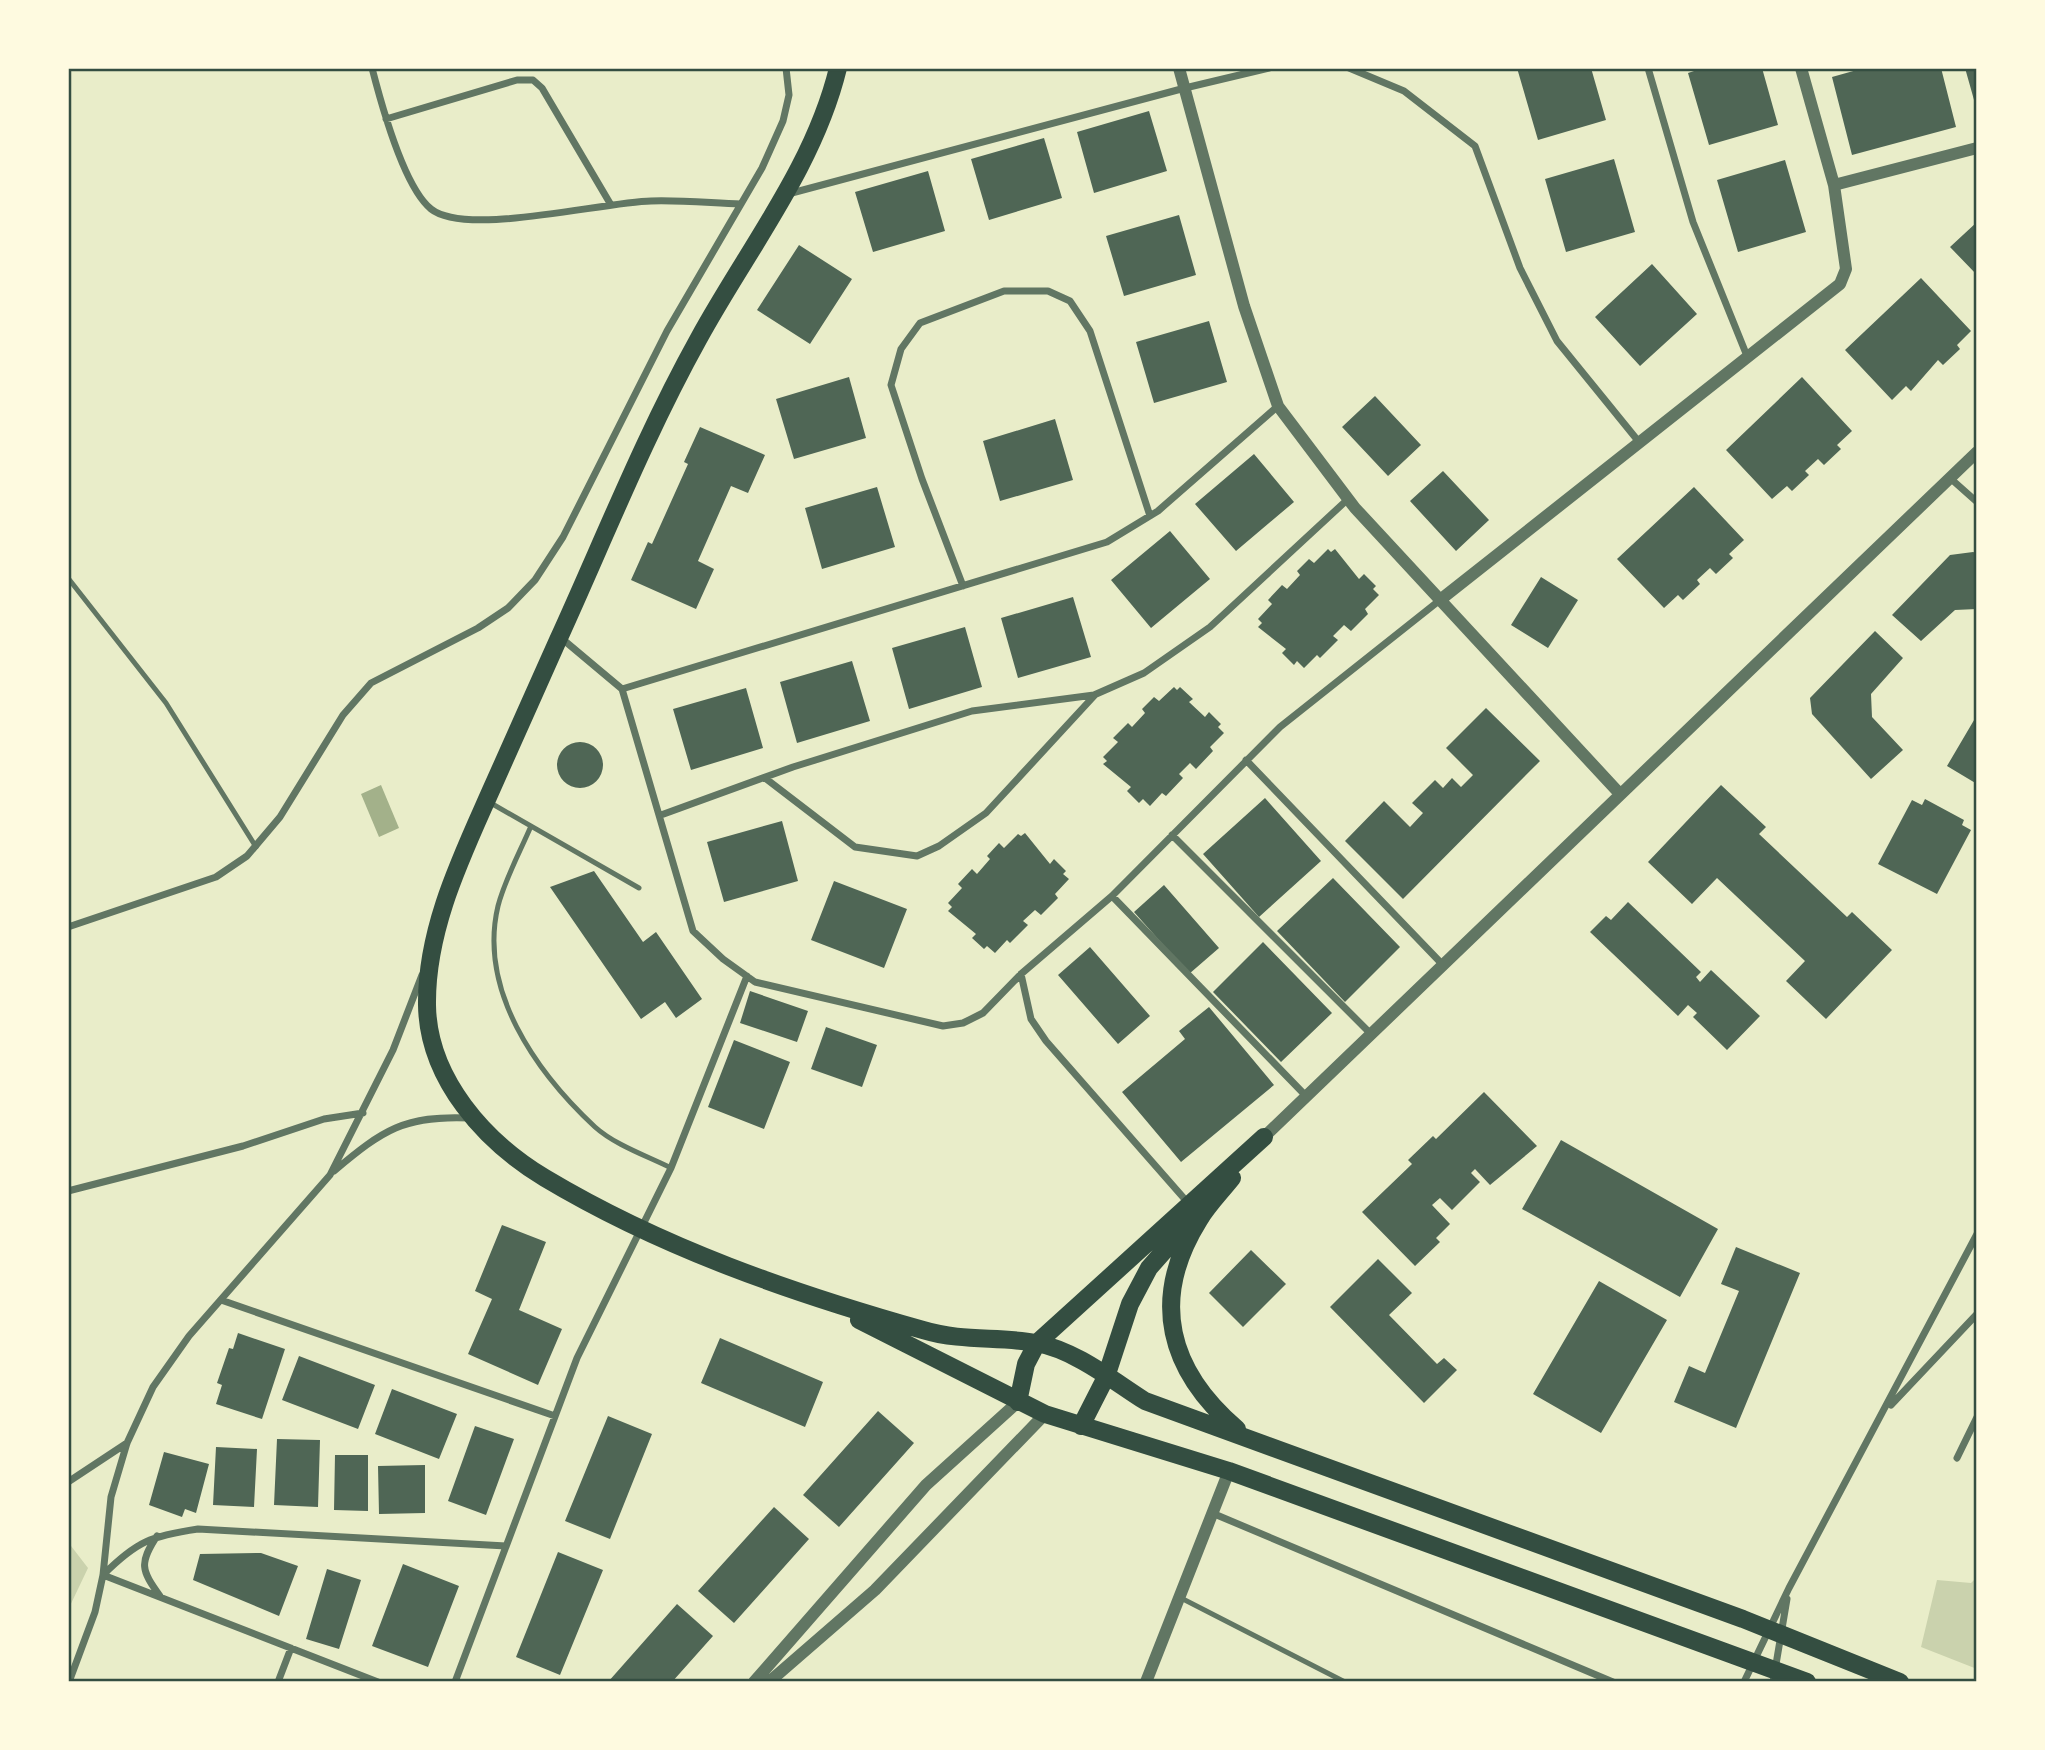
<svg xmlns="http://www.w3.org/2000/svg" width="2045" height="1750" viewBox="0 0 2045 1750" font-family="'Varela Round',sans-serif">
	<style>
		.green { fill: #cad2ad }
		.water { fill: #a3b18a }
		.building { fill: #4f6655 }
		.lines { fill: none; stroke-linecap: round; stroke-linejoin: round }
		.service { stroke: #617663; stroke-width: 5 }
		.minor { stroke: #617663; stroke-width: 7 }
		.tertiary { stroke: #617663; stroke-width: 12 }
		.primary { stroke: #344e41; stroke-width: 18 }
		.neatline { fill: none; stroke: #344e41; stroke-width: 2.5 }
	</style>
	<rect width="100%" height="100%" fill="#e9edc9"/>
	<path class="green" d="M 68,1542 L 88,1568 L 68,1610 Z
		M 1977,1577 L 1977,1669 L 1921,1647 L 1937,1580 L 1971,1583 Z"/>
	<path class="water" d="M 381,785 L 399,828 L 379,837 L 361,794 Z"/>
	<path class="building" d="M 1517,68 L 1591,68 L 1606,120 L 1538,140 Z
		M 1703,68 L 1762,68 L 1778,125 L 1709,145 L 1688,73 Z
		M 1864,68 L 1941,68 L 1956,127 L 1852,155 L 1832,77 Z
		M 1965,68 L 1977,68 L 1977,107 L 1976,107 Z
		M 1149,111 L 1167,171 L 1094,193 L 1077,132 Z
		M 1044,138 L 1062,198 L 989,220 L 971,159 Z
		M 1614,159 L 1635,232 L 1566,252 L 1545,179 Z
		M 1785,160 L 1806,232 L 1738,252 L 1717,180 Z
		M 928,171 L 945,231 L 873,252 L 855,192 Z
		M 1179,215 L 1196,275 L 1124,296 L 1106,236 Z
		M 1977,222 L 1977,275 L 1950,247 Z
		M 799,245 L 852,279 L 810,344 L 757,310 Z
		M 1652,264 L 1697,314 L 1640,366 L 1595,317 Z
		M 1921,278 L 1971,331 L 1957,345 L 1960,349 L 1943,365 L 1938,360 L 1911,391 L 1906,386 L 1892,400 L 1845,350 Z
		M 1209,321 L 1227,382 L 1154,403 L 1136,342 Z
		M 849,377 L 866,438 L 794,459 L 776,399 Z
		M 1802,377 L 1852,431 L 1837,445 L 1841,449 L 1824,465 L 1818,459 L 1805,471 L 1809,475 L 1792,491 L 1787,486 L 1772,499 L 1726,450 Z
		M 1375,396 L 1421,445 L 1388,476 L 1342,427 Z
		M 1055,419 L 1073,480 L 1000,501 L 983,441 Z
		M 700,427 L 765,455 L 748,493 L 731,486 L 698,561 L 714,569 L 696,609 L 631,580 L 648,542 L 652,544 L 688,464 L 684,462 Z
		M 1254,454 L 1294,502 L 1236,551 L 1195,504 Z
		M 1443,471 L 1489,520 L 1456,551 L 1410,501 Z
		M 877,487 L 895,547 L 822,569 L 805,508 Z
		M 1694,487 L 1744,540 L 1729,554 L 1733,558 L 1716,574 L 1710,568 L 1697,580 L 1700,584 L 1683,600 L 1678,595 L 1664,608 L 1617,559 Z
		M 1170,531 L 1210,579 L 1151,628 L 1111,580 Z
		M 1328,549 L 1331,552 L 1335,549 L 1359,579 L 1364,574 L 1376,586 L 1373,589 L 1379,595 L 1365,609 L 1368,614 L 1351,631 L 1344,625 L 1333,636 L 1338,640 L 1320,658 L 1317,655 L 1304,668 L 1297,661 L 1294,665 L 1282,653 L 1286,649 L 1258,627 L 1262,623 L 1258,619 L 1272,604 L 1268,600 L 1282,585 L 1287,589 L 1300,575 L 1297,571 L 1309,559 L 1314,563 Z
		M 1973,552 L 1977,553 L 1977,609 L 1955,610 L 1921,641 L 1892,615 L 1950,555 Z
		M 1541,577 L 1578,600 L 1548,648 L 1511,625 Z
		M 1073,597 L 1091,657 L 1018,678 L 1001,618 Z
		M 965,627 L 982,687 L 909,709 L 892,648 Z
		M 1875,631 L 1903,658 L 1871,694 L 1872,717 L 1903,750 L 1871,779 L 1812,714 L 1810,698 Z
		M 852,661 L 870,721 L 797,743 L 780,682 Z
		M 1174,687 L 1177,690 L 1180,687 L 1193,699 L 1189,702 L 1205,717 L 1209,712 L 1221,724 L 1218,727 L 1224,733 L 1210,747 L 1213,751 L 1196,769 L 1190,763 L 1179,774 L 1183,778 L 1166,796 L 1162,793 L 1150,806 L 1143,799 L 1139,803 L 1127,791 L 1131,787 L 1103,764 L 1107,761 L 1103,757 L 1118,742 L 1113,738 L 1128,723 L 1132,727 L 1145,713 L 1142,709 L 1154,697 L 1159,701 Z
		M 746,688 L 763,748 L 691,770 L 673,709 Z
		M 1486,708 L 1540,761 L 1403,899 L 1345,841 L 1384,801 L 1410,827 L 1423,813 L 1412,803 L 1435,780 L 1443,788 L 1452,778 L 1461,787 L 1473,775 L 1446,748 Z
		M 1977,715 L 1977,784 L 1947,766 Z
		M557 765a23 23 0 1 1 46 0a23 23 0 1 1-46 0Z
		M 1721,785 L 1766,827 L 1759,834 L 1847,917 L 1852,912 L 1892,950 L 1826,1019 L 1786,981 L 1805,961 L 1717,878 L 1692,904 L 1648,862 Z
		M 1265,798 L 1321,861 L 1259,917 L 1203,854 Z
		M 1925,799 L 1964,820 L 1962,825 L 1971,830 L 1937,894 L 1878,864 L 1912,800 L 1922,805 Z
		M 782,821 L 798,881 L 724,902 L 707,842 Z
		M 1025,833 L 1050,864 L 1054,859 L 1066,871 L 1063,874 L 1069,879 L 1055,894 L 1058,898 L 1041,915 L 1035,910 L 1023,921 L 1028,925 L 1010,943 L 1007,940 L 995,953 L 987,946 L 984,949 L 972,938 L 976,934 L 948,911 L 952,907 L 948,903 L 962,888 L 958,884 L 972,869 L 977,874 L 990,859 L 987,856 L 999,843 L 1004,848 L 1018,834 L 1021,836 Z
		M 594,871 L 643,942 L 656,932 L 702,999 L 676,1018 L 665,1002 L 641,1019 L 550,887 Z
		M 1333,878 L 1400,947 L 1345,1002 L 1277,931 Z
		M 834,881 L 907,909 L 884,968 L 811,940 Z
		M 1164,885 L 1219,948 L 1189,974 L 1134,912 Z
		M 1628,902 L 1701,972 L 1696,977 L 1700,982 L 1711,970 L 1760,1016 L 1727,1050 L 1693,1017 L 1697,1013 L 1688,1005 L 1678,1016 L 1590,932 L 1606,916 L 1611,920 Z
		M 1263,942 L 1332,1013 L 1281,1062 L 1213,992 Z
		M 1090,947 L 1150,1016 L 1118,1044 L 1058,975 Z
		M 750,991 L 808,1011 L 797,1042 L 740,1023 Z
		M 1209,1007 L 1274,1085 L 1181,1162 L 1122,1092 L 1185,1039 L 1179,1031 Z
		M 826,1027 L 877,1045 L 862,1087 L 811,1069 Z
		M 734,1040 L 790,1062 L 764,1129 L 708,1107 Z
		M 1484,1092 L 1537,1146 L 1490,1185 L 1475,1169 L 1471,1173 L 1480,1182 L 1452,1210 L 1440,1198 L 1432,1205 L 1450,1224 L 1436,1238 L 1440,1242 L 1415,1266 L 1362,1212 L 1412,1164 L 1408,1160 L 1433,1136 L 1436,1139 Z
		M 1561,1140 L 1718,1229 L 1680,1297 L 1522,1209 Z
		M 502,1225 L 546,1242 L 519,1310 L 562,1329 L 538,1385 L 468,1354 L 492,1299 L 475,1291 Z
		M 1736,1247 L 1800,1273 L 1736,1428 L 1674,1402 L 1689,1366 L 1705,1373 L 1739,1291 L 1721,1284 Z
		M 1251,1250 L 1286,1284 L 1243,1327 L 1209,1293 Z
		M 1378,1259 L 1412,1293 L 1389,1315 L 1437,1364 L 1444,1358 L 1457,1370 L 1424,1403 L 1330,1307 Z
		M 1599,1281 L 1667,1320 L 1601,1433 L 1533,1394 Z
		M 238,1333 L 285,1349 L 262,1419 L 216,1404 L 222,1385 L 217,1383 L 229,1348 L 233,1349 Z
		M 720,1338 L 823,1382 L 805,1427 L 701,1383 Z
		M 299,1356 L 375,1385 L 358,1429 L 282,1400 Z
		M 392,1389 L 457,1414 L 439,1459 L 375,1434 Z
		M 878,1411 L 914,1443 L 839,1527 L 803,1495 Z
		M 608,1416 L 652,1434 L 610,1539 L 565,1521 Z
		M 475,1426 L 514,1439 L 486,1515 L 448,1501 Z
		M 277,1439 L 320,1440 L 318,1507 L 274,1505 Z
		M 216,1447 L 257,1449 L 254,1507 L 213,1505 Z
		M 164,1452 L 209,1464 L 196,1513 L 185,1509 L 182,1517 L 149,1505 Z
		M 335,1455 L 368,1455 L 368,1511 L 334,1510 Z
		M 425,1465 L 425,1513 L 379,1514 L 378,1466 Z
		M 774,1507 L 809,1539 L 734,1623 L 698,1591 Z
		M 558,1552 L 603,1570 L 560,1675 L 516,1657 Z
		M 261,1553 L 298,1566 L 279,1616 L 193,1580 L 200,1554 Z
		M 403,1564 L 459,1586 L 428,1667 L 372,1646 Z
		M 327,1569 L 361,1580 L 339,1649 L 306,1639 Z
		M 677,1604 L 713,1636 L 672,1682 L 608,1682 Z"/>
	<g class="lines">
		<path class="service" d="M 68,578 L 166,703 L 256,847
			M 489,802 L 639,888
			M 531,826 C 520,852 505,879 498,906 C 478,990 536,1072 595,1127 C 615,1145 647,1156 671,1168
			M 1179,1597 L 1345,1682"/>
		<path class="minor" d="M 372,68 C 381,103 404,187 431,209 C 466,237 602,202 651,201 C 681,200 711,203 741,204
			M 1349,68 L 1404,91 L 1475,146 L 1520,268 L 1557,341 L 1639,442
			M 1648,68 L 1693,222 L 1747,356
			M 386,119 L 517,80 L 533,80 L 542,88 L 611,205
			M 788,194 L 1185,88 L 1269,68
			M 1950,478 L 1977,502
			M 963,586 L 922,479 L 891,385 L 901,349 L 920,323 L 1004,291 L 1048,291 L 1070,301 L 1090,331 L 1150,516
			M 560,637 L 622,689 L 693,931 L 723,959 L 755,982 L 943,1026 L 963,1023 L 983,1013 L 1021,974 L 1112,896 L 1280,727 L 1440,600
			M 622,689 L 1107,542 L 1158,511 L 1278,406
			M 1246,760 L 1443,965
			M 765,778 L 855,847 L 917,856 L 939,846 L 986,813 L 1094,696
			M 661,815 L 793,767 L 972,711 L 1094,695 L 1144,673 L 1210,627 L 1348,499
			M 1172,835 L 1371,1034
			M 1112,896 L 1306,1096
			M 68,927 L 216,877 L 247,856 L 280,817 L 343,715 L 371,683 L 478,628 L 508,608 L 535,580 L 563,537 L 667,331 L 762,168 L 783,121 L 789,95 L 786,68
			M 1021,974 L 1031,1019 L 1046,1041 L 1189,1204
			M 334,1171 C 383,1130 404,1115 470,1118
			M 68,1191 L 243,1146 L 324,1119 L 363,1113
			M 221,1300 L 555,1416
			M 1891,1405 L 1977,1314
			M 1957,1458 L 1977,1417
			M 68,1482 L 127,1443
			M 1212,1513 L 1613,1682
			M 157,1536 C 139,1563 141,1570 160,1596
			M 69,1682 L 95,1612 L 103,1575 L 111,1497 L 127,1443 L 153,1387 L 189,1336 L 330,1175 L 393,1050 L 422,975
			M 278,1682 L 291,1648
			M 378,1682 L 103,1575 C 137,1541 151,1536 198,1529 L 506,1546
			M 455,1682 L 577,1358 L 671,1168 L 747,976
			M 1744,1682 L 1789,1588 L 1977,1234
			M 1773,1682 L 1787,1599"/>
		<path class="tertiary" d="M 1179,68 L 1244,306 L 1278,406 L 1355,508 L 1620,794
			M 1834,185 L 1977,148
			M 1440,600 L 1840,284 L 1846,269 L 1834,185 L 1801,68
			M 1264,1137 L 1977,452
			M 754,1682 L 926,1485 L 1018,1402
			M 769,1682 L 875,1590 L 1045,1414
			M 1146,1682 L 1229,1471"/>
		<path class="primary" d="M 838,68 C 814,167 747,250 699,338 C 645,435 604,539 558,640 C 536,689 514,739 492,788 C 462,856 426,928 427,1005 C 428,1079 485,1142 545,1178 C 662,1248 792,1293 923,1330 C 963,1342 998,1336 1036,1343 C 1075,1350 1112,1380 1145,1401 L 1743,1619 L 1900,1682
			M 1232,1178 C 1221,1192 1208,1205 1199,1220 C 1149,1300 1169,1371 1237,1429
			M 859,1320 L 1045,1414 L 1229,1471 L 1807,1682
			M 1018,1402 L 1026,1364 L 1037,1343 L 1264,1137
			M 1081,1426 L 1106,1377 L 1130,1304 L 1149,1268 L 1195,1216"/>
	</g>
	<rect width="2045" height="1750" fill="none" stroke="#fefae0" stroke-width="140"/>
	<rect x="70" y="70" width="1905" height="1610" class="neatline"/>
</svg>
